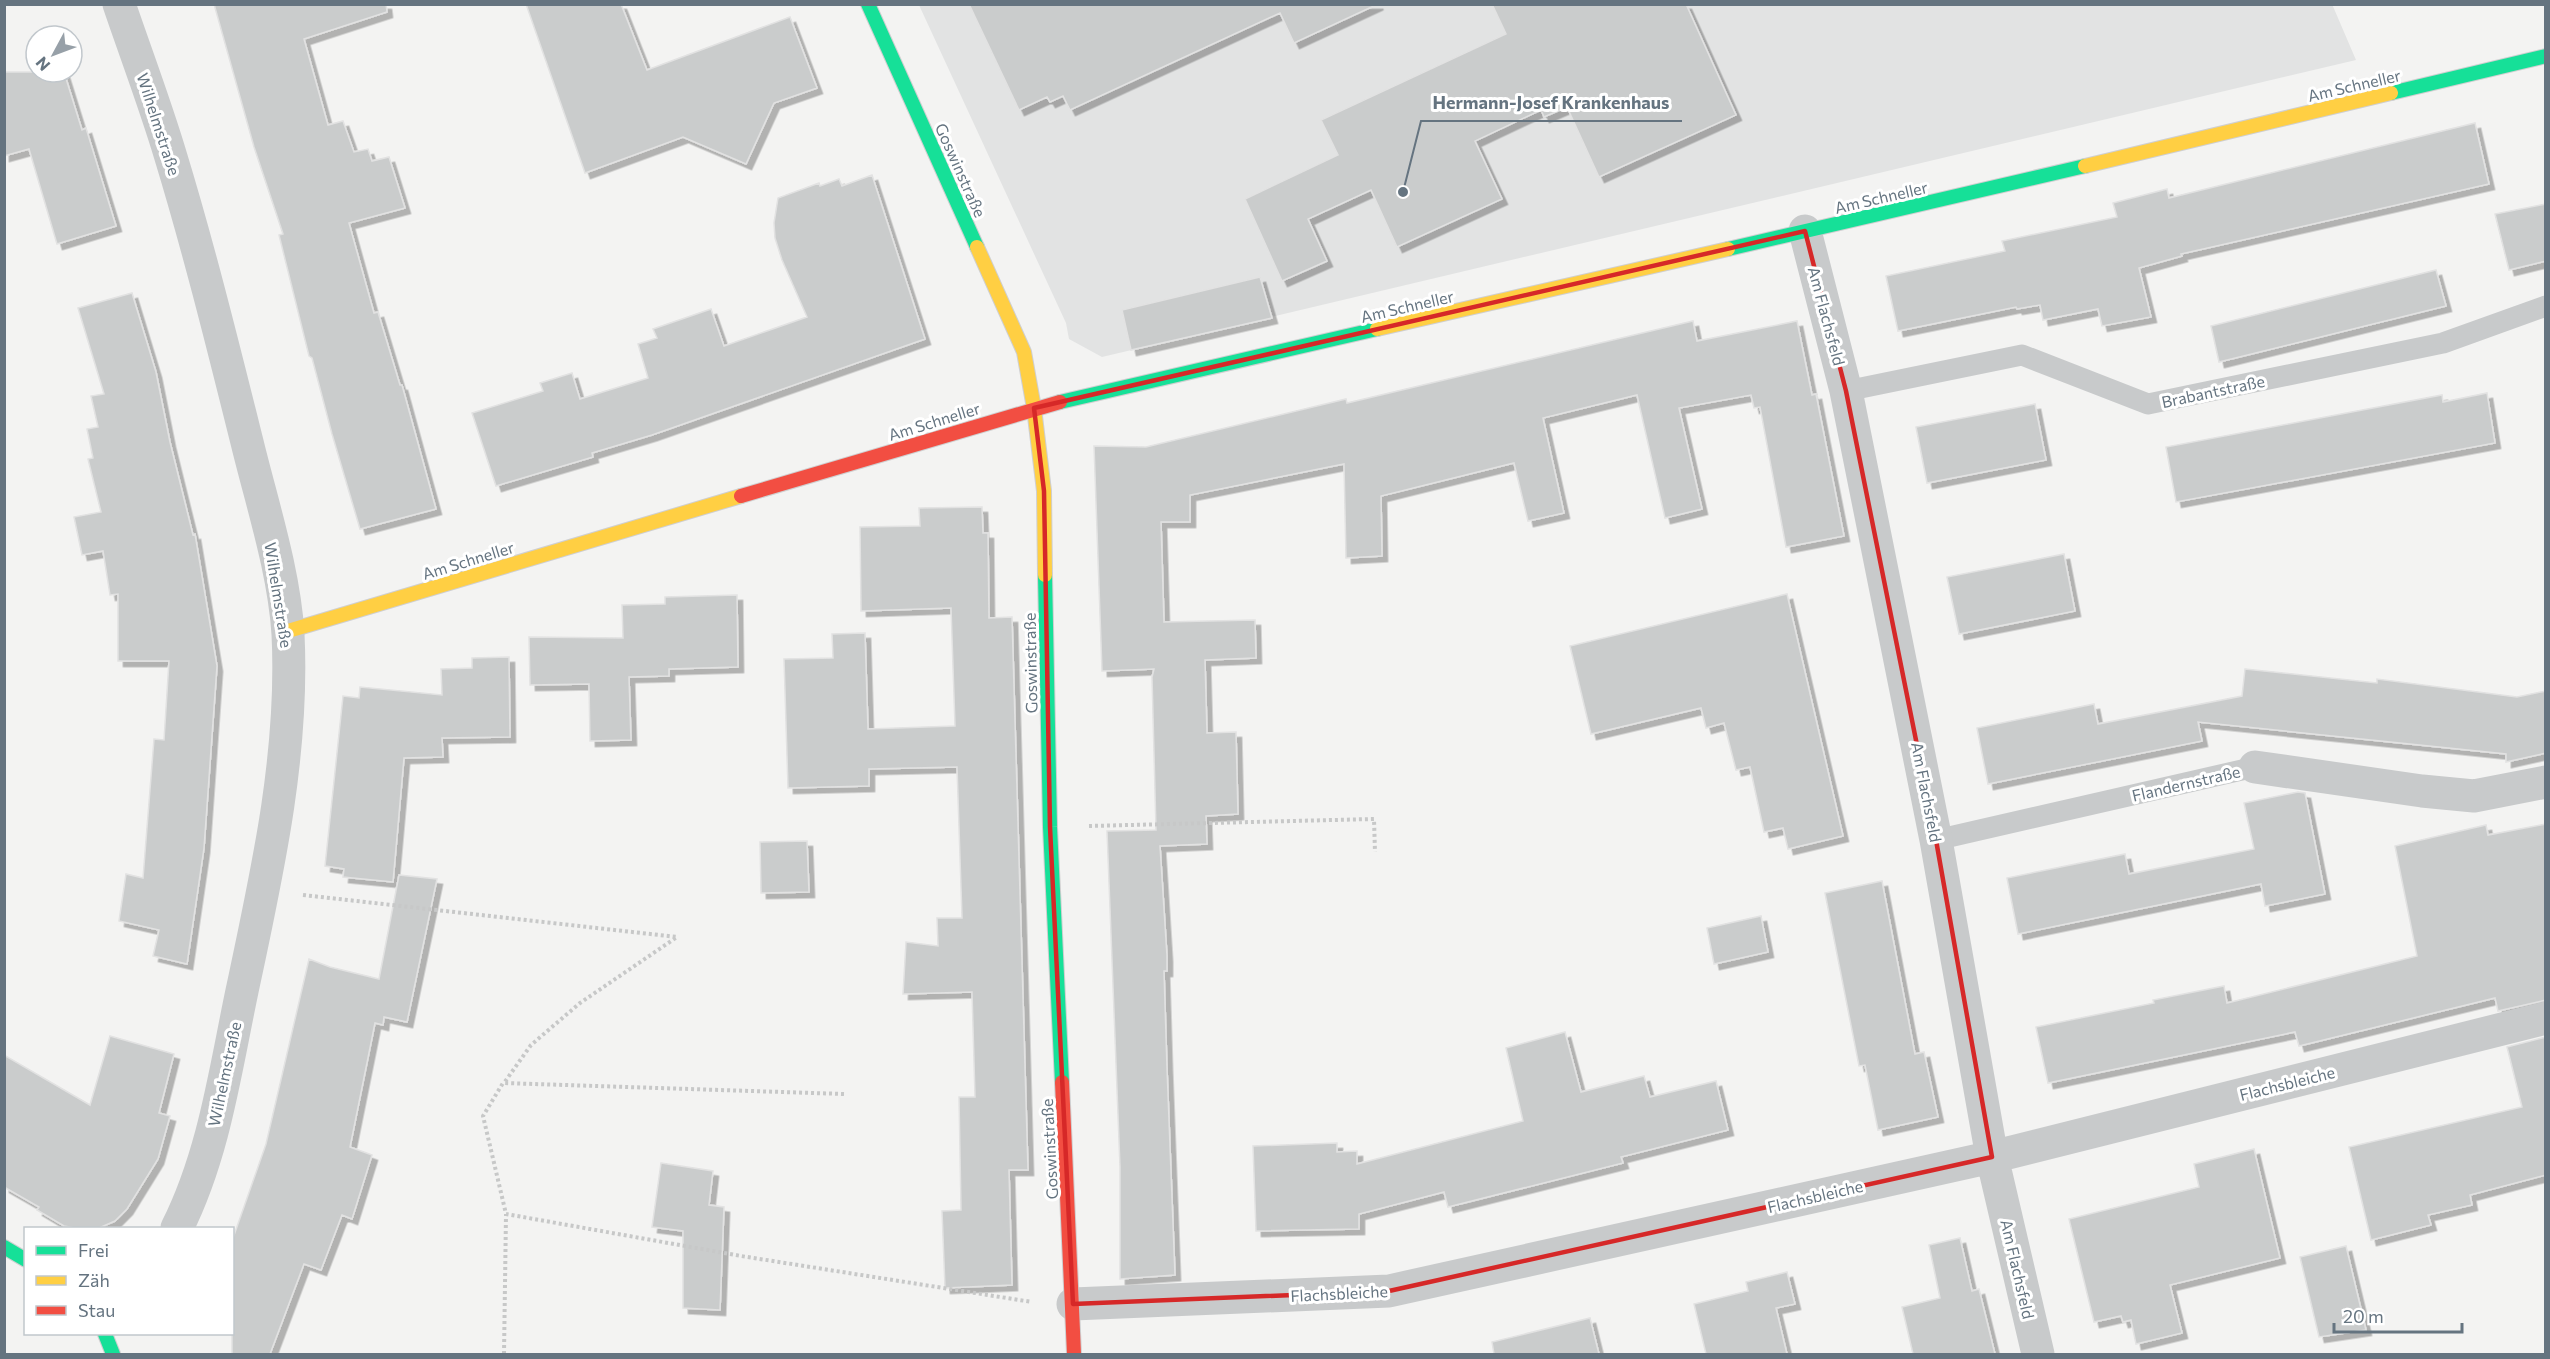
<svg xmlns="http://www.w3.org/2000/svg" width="2550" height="1359" viewBox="0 0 2550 1359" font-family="Commissioner,sans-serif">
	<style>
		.built { fill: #e2e3e3 }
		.building { fill: #cacccc; stroke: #e2e2e2; stroke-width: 1.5; filter: url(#shadow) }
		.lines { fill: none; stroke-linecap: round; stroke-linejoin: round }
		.fast-casing { stroke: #cfcfd0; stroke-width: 16 }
		.slow-casing { stroke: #cfcfd0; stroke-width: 16 }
		.jam-casing { stroke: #cfcfd0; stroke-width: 16 }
		.path { stroke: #c7c8c8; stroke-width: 4; stroke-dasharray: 3 3; stroke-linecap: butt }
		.lane { stroke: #c8cacb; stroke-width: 21 }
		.street { stroke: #c8cacb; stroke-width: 33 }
		.fast { stroke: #16e098; stroke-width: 14 }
		.slow { stroke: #ffcf43; stroke-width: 14 }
		.jam { stroke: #f24e42; stroke-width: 14 }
		.marked { fill: none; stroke: #d62828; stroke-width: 4.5; stroke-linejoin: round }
		.labels { text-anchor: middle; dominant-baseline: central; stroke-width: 6; stroke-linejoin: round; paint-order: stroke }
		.street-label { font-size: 16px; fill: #657480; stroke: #fff }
		.leader { fill: none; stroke: #657480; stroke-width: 2 }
		.callout-dot { fill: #657480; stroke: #fff; stroke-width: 2 }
		.callout-label { font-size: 18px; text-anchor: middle; font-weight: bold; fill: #657480; stroke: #fff; stroke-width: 6; stroke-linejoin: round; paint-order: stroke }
	</style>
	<defs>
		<filter id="shadow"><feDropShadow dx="5.5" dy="5.5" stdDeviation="0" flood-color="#0004"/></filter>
	</defs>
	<rect width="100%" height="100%" fill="#f3f3f2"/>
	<path class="built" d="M 2332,4 L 2356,60 L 1102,357 L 1069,339 L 1066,323 L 919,5 Z"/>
	<path class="building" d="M 214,4 L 386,4 L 387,12 L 304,39 L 328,125 L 343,121 L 354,152 L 368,149 L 372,161 L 389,157 L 405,208 L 349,223 L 374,313 L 378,312 L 400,385 L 402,385 L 436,509 L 360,529 L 332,434 L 312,358 L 309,356 L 279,235 L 283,234 L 254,147 Z
		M 526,4 L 621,4 L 647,70 L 790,17 L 817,88 L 774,103 L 746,164 L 683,137 L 585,173 Z
		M 969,4 L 1378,4 L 1294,43 L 1280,13 L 1070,110 L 1063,96 L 1050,102 L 1047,97 L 1019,110 Z
		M 1492,4 L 1686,4 L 1736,115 L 1599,177 L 1567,107 L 1544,117 L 1541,110 L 1475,141 L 1502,199 L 1397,247 L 1371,190 L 1308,219 L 1327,261 L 1282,281 L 1245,199 L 1338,155 L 1321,120 L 1506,34 Z
		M 4,72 L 64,72 L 82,130 L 86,128 L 116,226 L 57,244 L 29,149 L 4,156 Z
		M 2475,123 L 2489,184 L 2181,254 L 2182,256 L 2139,268 L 2151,317 L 2102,326 L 2098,309 L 2043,320 L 2040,305 L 2017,309 L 2016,307 L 1898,331 L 1886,276 L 2005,251 L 2002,241 L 2117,217 L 2113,203 L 2167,189 L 2169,198 Z
		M 872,175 L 925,339 L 652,435 L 592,453 L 593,457 L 496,486 L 472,413 L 543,391 L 540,383 L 572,373 L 580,399 L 648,378 L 638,344 L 657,338 L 653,329 L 711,309 L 724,346 L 807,317 L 782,260 L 775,238 L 774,223 L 778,198 L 819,183 L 820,186 L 839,179 L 842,186 Z
		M 2546,204 L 2546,261 L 2509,270 L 2495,214 Z
		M 2436,270 L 2446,306 L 2219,362 L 2211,326 Z
		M 1260,277 L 1272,318 L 1131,350 L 1122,310 Z
		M 132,293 L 156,372 L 170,442 L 193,535 L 195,534 L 217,666 L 204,848 L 187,964 L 153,956 L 159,930 L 119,921 L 126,874 L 143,878 L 154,739 L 164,740 L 169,661 L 118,661 L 118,594 L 110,595 L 103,551 L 82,555 L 74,517 L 101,512 L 88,459 L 93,458 L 87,429 L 98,427 L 91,396 L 104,394 L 78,308 Z
		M 1693,321 L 1697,341 L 1797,321 L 1812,395 L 1816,394 L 1844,536 L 1786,547 L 1760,407 L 1754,408 L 1751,395 L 1679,408 L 1702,509 L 1665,518 L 1637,395 L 1543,418 L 1564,513 L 1528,521 L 1514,463 L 1381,496 L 1382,556 L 1346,558 L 1344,464 L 1190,495 L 1190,522 L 1161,522 L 1164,622 L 1255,620 L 1256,658 L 1205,660 L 1207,733 L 1236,732 L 1238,814 L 1206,816 L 1207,844 L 1160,846 L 1167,956 L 1167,971 L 1164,971 L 1167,1068 L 1175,1275 L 1120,1279 L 1120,1167 L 1107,831 L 1156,830 L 1152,677 L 1154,669 L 1102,671 L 1094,446 L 1146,447 L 1346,399 L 1347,403 Z
		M 2487,393 L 2495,443 L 2176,502 L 2166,447 L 2442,395 L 2443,402 Z
		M 2035,404 L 2046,460 L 1927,483 L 1916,427 Z
		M 982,507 L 983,533 L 988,533 L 989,618 L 1012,617 L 1028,1170 L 1009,1170 L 1012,1285 L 945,1288 L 942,1211 L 961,1210 L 959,1097 L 975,1097 L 972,992 L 903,994 L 906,942 L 938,946 L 937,918 L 962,918 L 957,767 L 869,769 L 869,786 L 788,788 L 784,659 L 833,658 L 832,634 L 865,633 L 868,729 L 955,726 L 951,608 L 861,611 L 860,527 L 920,526 L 919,508 Z
		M 2064,554 L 2075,611 L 1959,634 L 1947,577 Z
		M 1787,594 L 1843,836 L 1788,849 L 1783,828 L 1764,832 L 1750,767 L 1736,770 L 1724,723 L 1706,728 L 1701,708 L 1591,734 L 1570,646 Z
		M 737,595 L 738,667 L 669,669 L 669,676 L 629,677 L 631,740 L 590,741 L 589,684 L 530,685 L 529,637 L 623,638 L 622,605 L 665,604 L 665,597 Z
		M 509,657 L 510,737 L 442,738 L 443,757 L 404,758 L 393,882 L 343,877 L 344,869 L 325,866 L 343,696 L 359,698 L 360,687 L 442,695 L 441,669 L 472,668 L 472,658 Z
		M 2245,669 L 2377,683 L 2377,679 L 2517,697 L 2546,691 L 2546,753 L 2506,762 L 2506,754 L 2198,722 L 2202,741 L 1988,784 L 1977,728 L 2094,704 L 2098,724 L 2242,696 Z
		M 2298,792 L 2305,793 L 2325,894 L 2265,906 L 2261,884 L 2018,934 L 2007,878 L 2125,854 L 2129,874 L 2254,849 L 2244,803 Z
		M 2546,824 L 2546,1000 L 2498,1011 L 2495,998 L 2299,1046 L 2295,1032 L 2048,1083 L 2036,1027 L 2154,1003 L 2153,1000 L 2224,986 L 2227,1003 L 2417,956 L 2395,846 L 2486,825 L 2488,835 Z
		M 807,841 L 809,892 L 761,893 L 760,842 Z
		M 399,875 L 437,879 L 407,1022 L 384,1017 L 383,1025 L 375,1023 L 350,1147 L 372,1155 L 352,1219 L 342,1215 L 321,1270 L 304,1264 L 270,1354 L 232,1354 L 232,1241 L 266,1144 L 309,959 L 330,967 L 379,979 Z
		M 1882,881 L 1915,1054 L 1924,1052 L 1938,1117 L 1878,1130 L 1865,1065 L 1859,1066 L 1825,893 Z
		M 1761,916 L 1768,952 L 1714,964 L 1707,928 Z
		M 1565,1032 L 1581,1092 L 1644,1076 L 1650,1097 L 1716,1081 L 1728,1130 L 1621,1157 L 1623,1163 L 1448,1207 L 1444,1192 L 1359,1214 L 1359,1229 L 1256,1231 L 1253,1146 L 1337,1143 L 1337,1152 L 1357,1151 L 1357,1164 L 1523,1121 L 1506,1048 Z
		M 110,1036 L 174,1054 L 159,1113 L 170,1116 L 158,1159 L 127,1209 L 115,1221 L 99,1228 L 75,1228 L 64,1226 L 37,1210 L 39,1207 L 4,1187 L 4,1055 L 90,1105 Z
		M 2546,1037 L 2546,1175 L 2470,1195 L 2472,1205 L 2428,1215 L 2431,1225 L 2371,1240 L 2349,1147 L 2522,1107 L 2507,1047 Z
		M 2254,1149 L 2280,1258 L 2170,1285 L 2182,1333 L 2136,1344 L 2131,1320 L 2123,1322 L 2121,1316 L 2094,1322 L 2069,1219 L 2199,1187 L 2194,1164 Z
		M 661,1163 L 713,1171 L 709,1205 L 724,1207 L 720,1310 L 683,1308 L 683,1231 L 652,1227 Z
		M 1960,1238 L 1972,1291 L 1979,1289 L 1995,1354 L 1913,1354 L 1902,1307 L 1940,1298 L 1929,1245 Z
		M 2346,1246 L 2366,1330 L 2319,1337 L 2300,1257 Z
		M 1787,1272 L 1795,1304 L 1776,1308 L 1787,1354 L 1706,1354 L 1694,1304 L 1748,1291 L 1746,1282 Z
		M 1590,1318 L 1599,1354 L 1494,1354 L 1492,1342 Z"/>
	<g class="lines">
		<defs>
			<path id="fast" d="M 868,4 L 977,247
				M 2391,93 L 2546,56
				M 1728,249 L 2085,166
				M 1060,402 L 1377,329
				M 1045,575 L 1050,827 L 1062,1082
				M 4,1247 L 26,1260
				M 105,1334 L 113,1354"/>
			<path id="slow" d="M 2085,166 L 2391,93
				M 977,247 L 1024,352 L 1034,408 L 1044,491 L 1045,575
				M 1377,329 L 1728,249
				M 288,631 L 741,496"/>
			<path id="jam" d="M 741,496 L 1060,402
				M 1062,1082 L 1074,1354"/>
		</defs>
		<use href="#fast" class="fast-casing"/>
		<use href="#slow" class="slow-casing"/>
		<use href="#jam" class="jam-casing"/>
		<path class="path" d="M 1089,826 L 1374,819 L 1375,852
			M 303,895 L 677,937 L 580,1003 L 531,1045 L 504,1083
			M 844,1094 L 503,1083 L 483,1116 L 506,1214 L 741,1256 L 1032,1302
			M 504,1354 L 506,1214"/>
		<path class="lane" d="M 1846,391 L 2022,355 L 2148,404 L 2443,343 L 2546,306
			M 1936,840 L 2255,767"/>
		<path class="street" d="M 119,4 C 136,54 155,104 170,154 C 199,249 223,346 247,442 C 262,504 284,570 288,634 C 294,754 267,874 242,991 C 225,1072 214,1154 177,1228
			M 1805,231 L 1846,391 L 1936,840 L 1992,1157 L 2038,1354
			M 2255,767 L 2422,791 L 2474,796 L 2546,782
			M 1073,1304 L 1389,1291 L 1992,1157 L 2546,1018"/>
		<use href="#fast" class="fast"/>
		<use href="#slow" class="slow"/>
		<use href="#jam" class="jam"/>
	</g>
	<path class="marked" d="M 1805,231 L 1846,391 L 1936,840 L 1992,1157 L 1389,1291 L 1073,1304 L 1050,827 L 1044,491 L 1034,408 Z"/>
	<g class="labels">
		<g class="street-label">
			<text transform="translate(2354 85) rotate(-13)">Am Schneller</text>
			<text transform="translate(159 124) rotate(72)">Wilhelmstraße</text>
			<text transform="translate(961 170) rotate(66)">Goswinstraße</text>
			<text transform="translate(1881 197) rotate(-13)">Am Schneller</text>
			<text transform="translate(1407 306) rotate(-13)">Am Schneller</text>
			<text transform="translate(1827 316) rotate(75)">Am Flachsfeld</text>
			<text transform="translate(2213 391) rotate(-12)">Brabantstraße</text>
			<text transform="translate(934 421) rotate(-17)">Am Schneller</text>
			<text transform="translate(468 560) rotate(-17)">Am Schneller</text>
			<text transform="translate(279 595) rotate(81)">Wilhelmstraße</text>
			<text transform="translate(1030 663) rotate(-91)">Goswinstraße</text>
			<text transform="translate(2186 783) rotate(-13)">Flandernstraße</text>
			<text transform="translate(1927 792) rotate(79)">Am Flachsfeld</text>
			<text transform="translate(224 1074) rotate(-78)">Wilhelmstraße</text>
			<text transform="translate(2287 1083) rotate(-14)">Flachsbleiche</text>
			<text transform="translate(1049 1149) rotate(-93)">Goswinstraße</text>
			<text transform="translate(1815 1196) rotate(-13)">Flachsbleiche</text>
			<text transform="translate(2018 1269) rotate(77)">Am Flachsfeld</text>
			<text transform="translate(1339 1293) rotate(-3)">Flachsbleiche</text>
		</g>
	</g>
	<path class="leader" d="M1403 192L1421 121H1682"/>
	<circle class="callout-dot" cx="1403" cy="192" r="6"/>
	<g class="callout-label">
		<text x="1551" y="109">Hermann-Josef Krankenhaus</text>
	</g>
	<rect width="2550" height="1359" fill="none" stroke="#657480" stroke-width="12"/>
	<rect x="24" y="1227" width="210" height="108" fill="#ffffff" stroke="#c1c7cc" stroke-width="1.5"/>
	<rect x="36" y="1246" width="30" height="9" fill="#16e098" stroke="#c1c7cc" stroke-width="1.5"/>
	<text x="78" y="1257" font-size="18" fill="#657480">Frei</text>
	<rect x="36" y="1276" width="30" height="9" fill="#ffcf43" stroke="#c1c7cc" stroke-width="1.5"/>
	<text x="78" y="1287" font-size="18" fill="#657480">Zäh</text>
	<rect x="36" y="1306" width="30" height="9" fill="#f24e42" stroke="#c1c7cc" stroke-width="1.5"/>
	<text x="78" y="1317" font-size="18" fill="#657480">Stau</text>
	<g transform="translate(54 54) rotate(229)"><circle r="28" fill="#ffffff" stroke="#c1c7cc" stroke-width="1.5"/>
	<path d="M0-4.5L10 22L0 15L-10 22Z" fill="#97a0a8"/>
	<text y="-9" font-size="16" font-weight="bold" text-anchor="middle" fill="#657480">N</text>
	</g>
	<path d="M2334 1323v9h128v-9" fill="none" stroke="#657480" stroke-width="3"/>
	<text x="2343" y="1323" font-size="18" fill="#657480" stroke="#ffffff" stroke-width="4.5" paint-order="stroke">20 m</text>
</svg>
